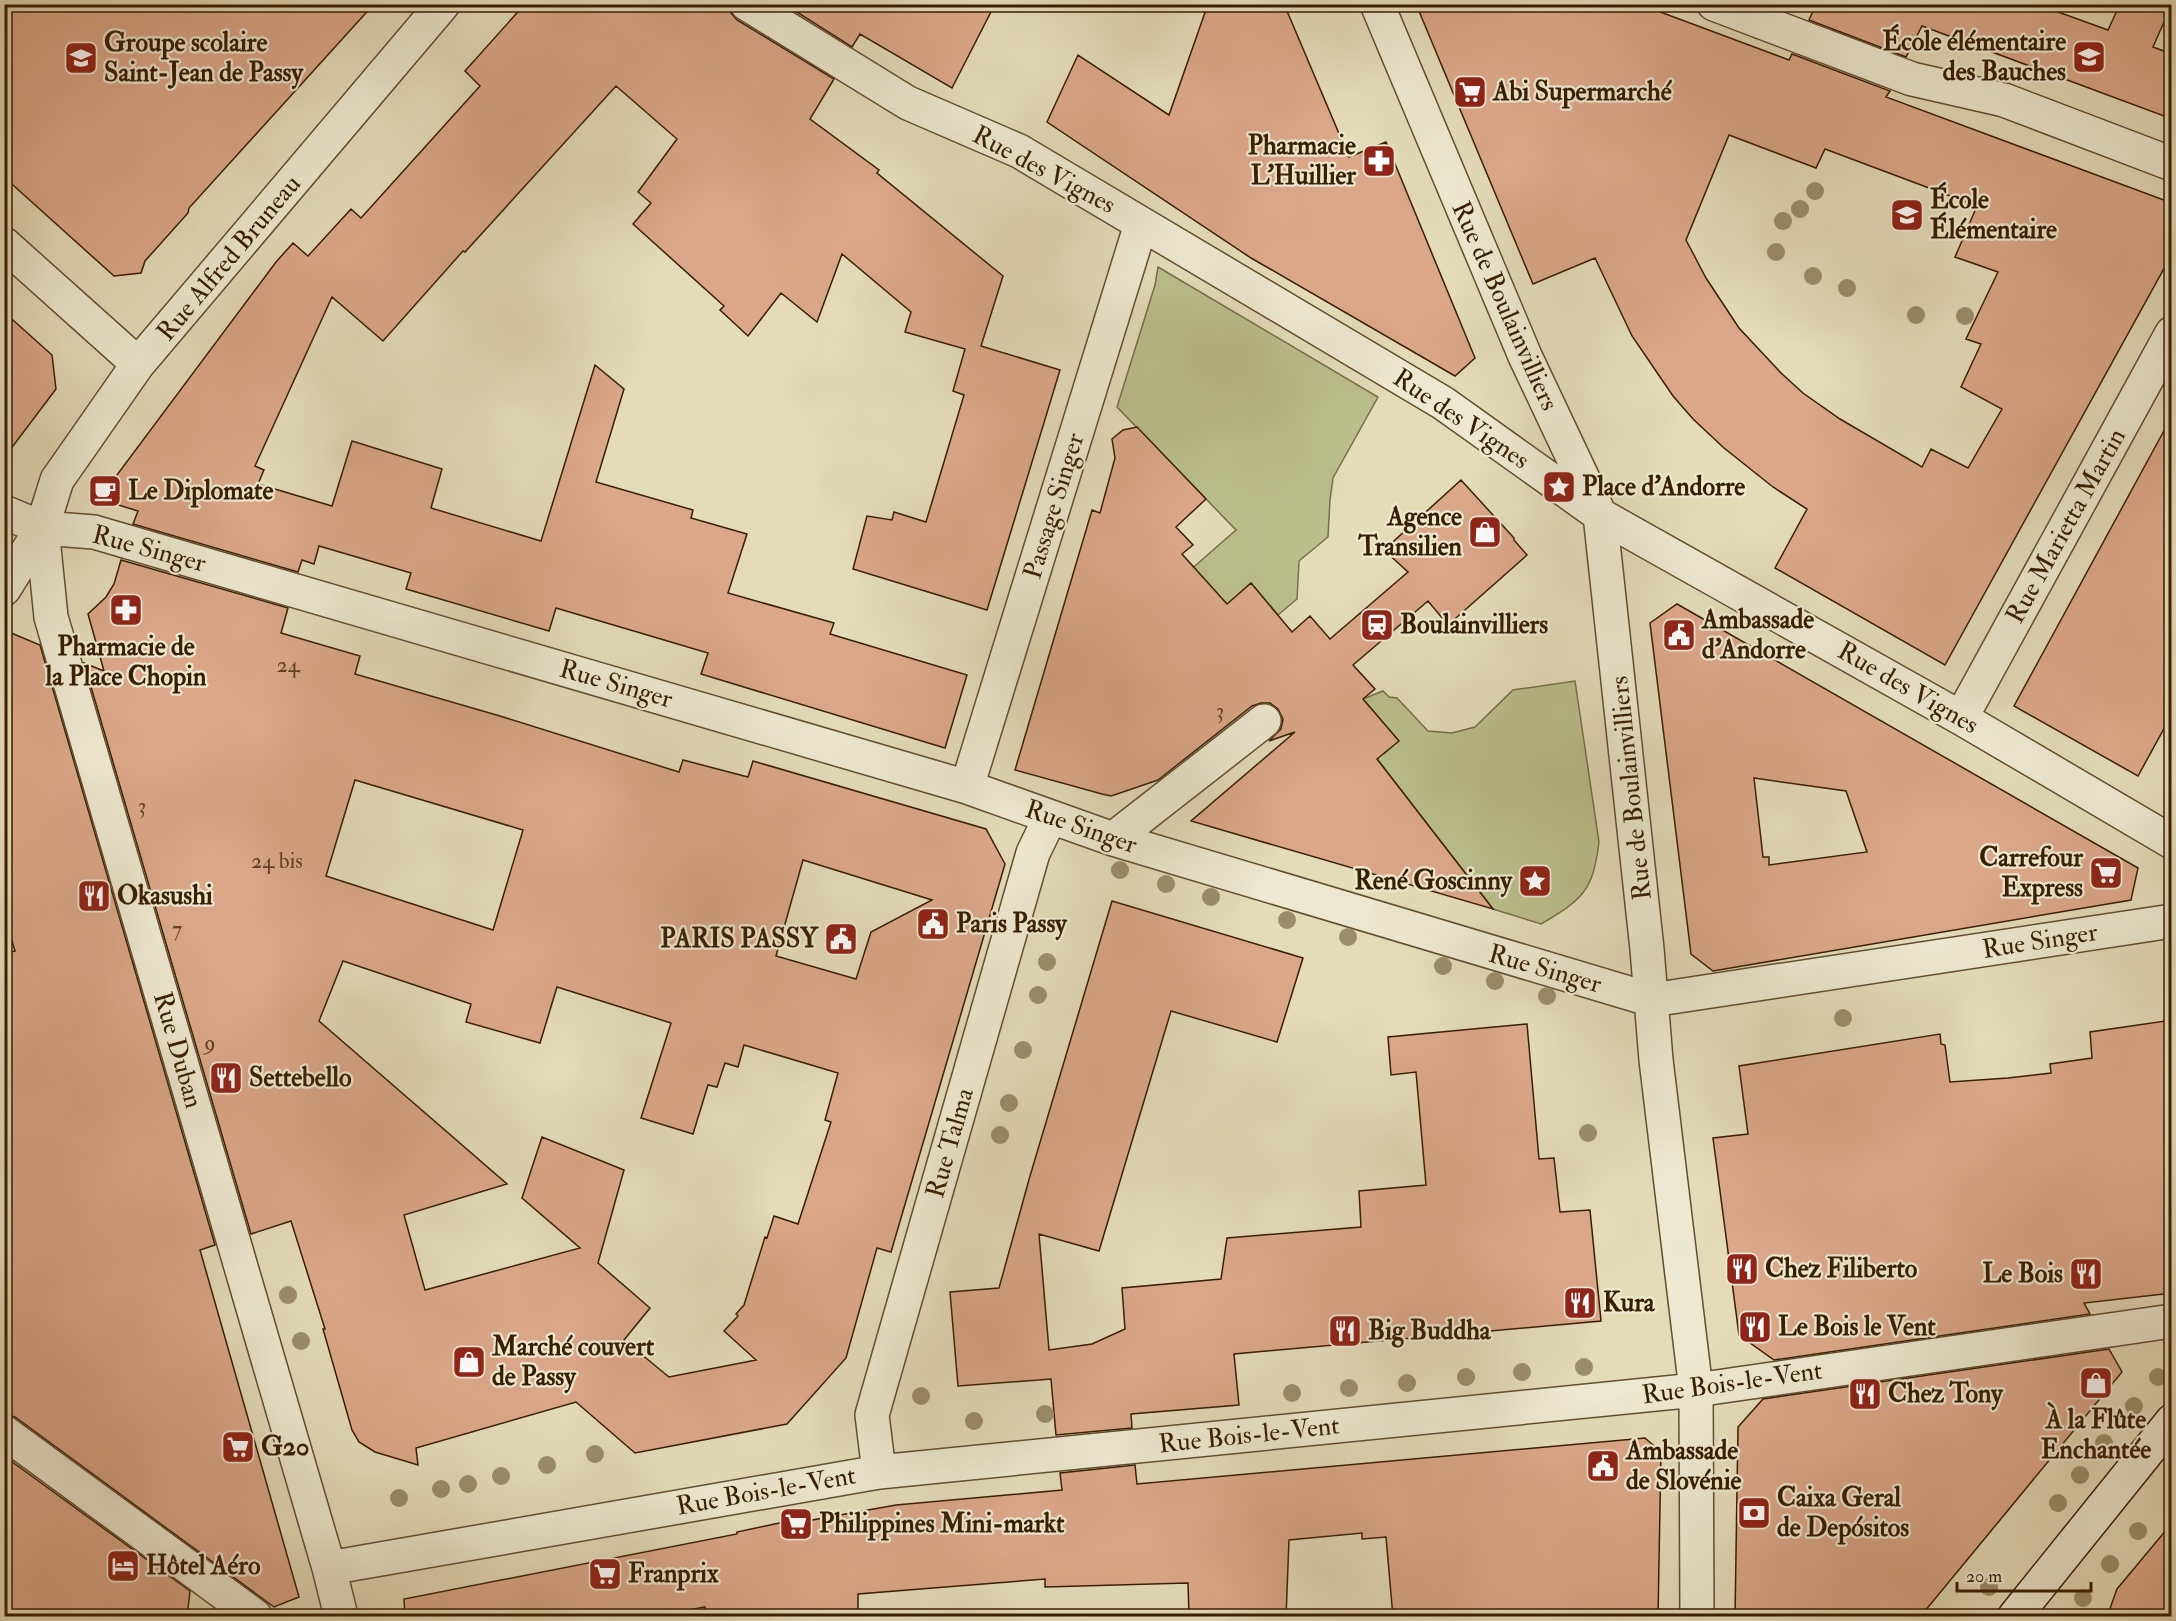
<svg xmlns="http://www.w3.org/2000/svg" width="2176" height="1621" viewBox="0 0 2176 1621" font-family="'IM FELL Double Pica',serif">
	<style>
		.green { fill: #b9be8b; stroke: #786e46; stroke-width: 1.5 }
		.building { fill: #daa788; stroke: #381e01; stroke-width: 1.5; fill-rule: evenodd }
		.lines { fill: none; stroke-linecap: round; stroke-linejoin: round }
		.street-casing { stroke: #634d2f; stroke-width: 36 }
		.secondary-casing { stroke: #381e01; stroke-width: 36 }
		.street { stroke: #ede8d1; stroke-width: 33 }
		.secondary { stroke: #ede8d1; stroke-width: 33 }
		.tree { fill: #9b8d6a }
		.labels { text-anchor: middle; dominant-baseline: central; stroke-width: 4.5; stroke-linejoin: round; paint-order: stroke }
		.number-label { font-size: 22px; fill: #604023 }
		.poi-label { font-size: 26px; font-weight: bold; fill: #381e01; stroke: #ede8d1; text-anchor: start }
		.street-label { font-size: 26px; fill: #381e01; stroke: #ede8d1 }
	</style>
	<rect width="100%" height="100%" fill="#e4dbb8"/>
	<filter id="stains"><feTurbulence type="fractalNoise" baseFrequency=".00333" numOctaves="4"/><feColorMatrix values="0 0 0 0 .2 0 0 0 0 .09 0 0 0 0 .02 0 0 0 .5 -.17"/></filter>
	<radialGradient id="worn" r=".72"><stop offset=".6" stop-color="#630" stop-opacity="0"/><stop offset="1" stop-color="#630" stop-opacity=".3"/></radialGradient>
	<path class="green" d="M 1158,267 L 1378,397 L 1333,478 L 1330,500 L 1328,537 L 1299,561 L 1297,599 L 1278,615 L 1251,583 L 1236,597 L 1269,636 L 1173,585 L 1236,530 L 1117,407 L 1155,285 Z
		M 1575,681 L 1599,842 C 1593,891 1583,899 1541,924 L 1493,909 L 1368,747 L 1349,711 L 1384,754 L 1398,741 L 1363,699 L 1383,691 L 1389,697 L 1397,698 L 1428,731 L 1452,733 L 1475,727 L 1513,690 Z"/>
	<path class="building" d="M 4,4 L 374,4 L 189,208 L 188,213 L 145,261 L 141,273 L 114,276 L 4,177 Z
		M 525,4 L 728,4 L 731,13 L 737,20 L 834,79 L 810,119 L 879,170 L 877,173 L 1003,276 L 981,346 L 1060,370 L 987,610 L 853,569 L 867,516 L 892,520 L 894,512 L 926,522 L 964,395 L 953,391 L 965,349 L 905,332 L 911,312 L 842,254 L 817,322 L 781,293 L 748,336 L 720,310 L 724,306 L 633,224 L 651,203 L 638,192 L 677,139 L 616,86 L 465,252 L 463,251 L 383,341 L 332,297 L 255,466 L 264,470 L 258,484 L 332,506 L 352,441 L 442,469 L 431,508 L 541,541 L 595,365 L 624,389 L 596,482 L 693,510 L 691,518 L 747,534 L 728,593 L 834,623 L 830,634 L 967,675 L 945,748 L 701,674 L 708,653 L 556,608 L 549,631 L 406,589 L 411,573 L 319,546 L 314,564 L 302,560 L 298,572 L 133,524 L 138,511 L 99,499 L 276,262 L 293,243 L 308,256 L 351,209 L 361,218 L 480,86 L 465,71 Z
		M 784,4 L 995,4 L 952,88 L 860,34 L 852,47 Z
		M 1208,4 L 1284,4 L 1349,157 L 1386,142 L 1475,358 L 1455,376 L 1251,258 L 1047,122 L 1078,55 L 1169,115 Z
		M 1416,4 L 1639,4 L 1789,60 L 1792,54 L 1890,91 L 1886,97 L 2172,203 L 2172,254 L 1945,665 L 1775,568 L 1807,509 L 1773,487 L 1724,448 L 1693,419 L 1673,396 L 1632,336 L 1595,258 L 1533,284 ZM 1729,135 L 1816,168 L 1825,149 L 1977,206 L 1955,257 L 1998,272 L 1966,339 L 1981,344 L 1961,387 L 2002,409 L 1968,468 L 1931,449 L 1922,467 L 1840,419 L 1803,393 L 1781,373 L 1739,328 L 1706,278 L 1686,240 Z
		M 1816,4 L 2036,4 L 2108,30 L 2120,4 L 2172,4 L 2153,47 L 2172,54 L 2172,119 L 1922,26 L 1906,57 L 1809,20 Z
		M 4,312 L 52,355 L 56,389 L 4,458 Z
		M 2172,416 L 2172,714 L 2138,776 L 2014,706 Z
		M 1137,427 L 1206,499 L 1176,527 L 1193,545 L 1182,554 L 1227,604 L 1251,583 L 1292,632 L 1310,616 L 1330,639 L 1408,572 L 1384,550 L 1461,480 L 1514,538 L 1514,540 L 1527,555 L 1448,625 L 1428,601 L 1353,665 L 1375,689 L 1363,699 L 1399,741 L 1377,759 L 1493,909 L 1191,821 L 1295,732 L 1269,741 L 1281,729 L 1283,719 L 1278,709 L 1270,703 L 1261,703 L 1252,706 L 1158,780 L 1117,794 L 1111,796 L 1102,794 L 1015,770 L 1092,510 L 1100,513 L 1115,458 L 1112,439 L 1123,430 Z
		M 121,560 L 288,608 L 281,633 L 360,656 L 355,674 L 500,716 L 679,772 L 683,760 L 748,777 L 753,761 L 986,829 L 1005,864 L 891,1252 L 877,1248 L 846,1358 L 787,1424 L 635,1453 L 576,1402 L 416,1448 L 418,1465 L 375,1452 L 359,1442 L 352,1430 L 323,1329 L 325,1329 L 291,1221 L 251,1234 L 84,663 L 104,671 L 88,614 L 106,597 L 114,584 ZM 355,780 L 523,830 L 493,930 L 326,876 ZM 803,860 L 932,900 L 871,932 L 856,979 L 776,956 ZM 343,961 L 471,1004 L 466,1022 L 540,1043 L 557,987 L 671,1023 L 641,1118 L 693,1134 L 708,1085 L 717,1087 L 725,1063 L 738,1067 L 744,1045 L 838,1073 L 825,1120 L 831,1122 L 798,1224 L 774,1216 L 767,1238 L 765,1237 L 744,1305 L 736,1314 L 738,1316 L 724,1331 L 756,1360 L 669,1377 L 624,1340 L 650,1308 L 598,1263 L 624,1170 L 542,1137 L 522,1198 L 580,1248 L 425,1290 L 404,1215 L 507,1184 L 319,1021 Z
		M 1677,604 L 2138,868 L 2131,900 L 1713,971 L 1691,954 L 1650,623 ZM 1754,778 L 1846,791 L 1867,852 L 1769,865 L 1769,857 L 1763,857 Z
		M 4,630 L 40,645 L 215,1245 L 200,1250 L 299,1597 L 274,1607 L 15,1417 L 4,1414 L 4,954 L 15,951 L 4,914 Z
		M 1112,901 L 1303,958 L 1277,1042 L 1171,1011 L 1099,1251 L 1039,1234 L 1049,1350 L 1092,1344 L 1125,1329 L 1122,1288 L 1221,1279 L 1227,1238 L 1361,1227 L 1359,1191 L 1426,1185 L 1416,1072 L 1391,1075 L 1388,1037 L 1527,1024 L 1539,1159 L 1554,1158 L 1560,1212 L 1590,1210 L 1601,1321 L 1234,1354 L 1239,1405 L 1131,1414 L 1132,1428 L 1056,1435 L 1051,1379 L 958,1386 L 950,1292 L 999,1288 L 1030,1176 Z
		M 2172,1020 L 2172,1293 L 2084,1303 L 2090,1314 L 1774,1360 L 1739,1335 L 1713,1138 L 1748,1134 L 1739,1066 L 1940,1034 L 1941,1044 L 1945,1045 L 1950,1082 L 2008,1078 L 2051,1073 L 2050,1064 L 2092,1058 L 2090,1032 Z
		M 2109,1349 L 2122,1372 L 1920,1617 L 1735,1617 L 1738,1427 L 1763,1399 Z
		M 1645,1438 L 1661,1452 L 1658,1617 L 1393,1617 L 1386,1537 L 1362,1539 L 1362,1533 L 1289,1540 L 1286,1617 L 1189,1617 L 1188,1583 L 1045,1587 L 1045,1579 L 858,1594 L 858,1617 L 705,1617 L 705,1607 L 652,1617 L 405,1617 L 404,1599 L 737,1534 L 737,1532 L 784,1522 L 784,1525 L 896,1505 L 1062,1490 L 1060,1473 L 1135,1465 L 1137,1484 Z
		M 4,1456 L 190,1591 L 187,1617 L 4,1617 Z
		M 2172,1523 L 2172,1617 L 2107,1617 L 2117,1589 Z"/>
	<g class="lines">
		<defs>
			<path id="street" d="M 747,4 L 908,103 L 1019,151 L 1443,403 L 1600,515 L 1961,718 L 2172,842
				M 1377,4 L 1525,356 L 1600,515 L 1647,949 L 1656,1060 L 1696,1390 L 1697,1616
				M 1714,4 L 1912,79 L 2004,100 L 2172,164
				M 4,244 L 138,364
				M 4,512 L 42,528 L 94,532 L 967,787 L 1113,839 L 1652,1000 L 2172,921
				M 42,528 L 51,617 L 329,1568 L 341,1616
				M 4,589 L 42,528 L 57,480 L 138,364 L 443,4
				M 1961,718 L 2172,333
				M 967,787 L 1141,224
				M 1113,839 L 1264,721
				M 4,1432 L 255,1616
				M 879,1472 L 872,1415 L 1033,853 L 1050,818
				M 329,1568 L 879,1472 L 1696,1390 L 2172,1321"/>
			<path id="secondary" d="M 2015,1616 L 2172,1421"/>
		</defs>
		<use href="#street" class="street-casing"/>
		<use href="#secondary" class="secondary-casing"/>
		<use href="#street" class="street"/>
		<use href="#secondary" class="secondary"/>
	</g>
	<g class="tree">
		<circle cx="1815" cy="191" r="9"/>
		<circle cx="1800" cy="209" r="9"/>
		<circle cx="1783" cy="221" r="9"/>
		<circle cx="1776" cy="252" r="9"/>
		<circle cx="1813" cy="276" r="9"/>
		<circle cx="1847" cy="288" r="9"/>
		<circle cx="1916" cy="315" r="9"/>
		<circle cx="1965" cy="316" r="9"/>
		<circle cx="1120" cy="870" r="9"/>
		<circle cx="1166" cy="884" r="9"/>
		<circle cx="1211" cy="897" r="9"/>
		<circle cx="1287" cy="920" r="9"/>
		<circle cx="1348" cy="937" r="9"/>
		<circle cx="1047" cy="962" r="9"/>
		<circle cx="1443" cy="966" r="9"/>
		<circle cx="1495" cy="981" r="9"/>
		<circle cx="1038" cy="995" r="9"/>
		<circle cx="1547" cy="996" r="9"/>
		<circle cx="1843" cy="1018" r="9"/>
		<circle cx="1023" cy="1050" r="9"/>
		<circle cx="1009" cy="1103" r="9"/>
		<circle cx="1588" cy="1133" r="9"/>
		<circle cx="1000" cy="1135" r="9"/>
		<circle cx="288" cy="1295" r="9"/>
		<circle cx="301" cy="1341" r="9"/>
		<circle cx="1584" cy="1367" r="9"/>
		<circle cx="1522" cy="1372" r="9"/>
		<circle cx="1466" cy="1377" r="9"/>
		<circle cx="2158" cy="1377" r="9"/>
		<circle cx="1407" cy="1383" r="9"/>
		<circle cx="1349" cy="1388" r="9"/>
		<circle cx="1292" cy="1393" r="9"/>
		<circle cx="921" cy="1396" r="9"/>
		<circle cx="2134" cy="1406" r="9"/>
		<circle cx="1045" cy="1414" r="9"/>
		<circle cx="974" cy="1421" r="9"/>
		<circle cx="2104" cy="1443" r="9"/>
		<circle cx="595" cy="1454" r="9"/>
		<circle cx="547" cy="1465" r="9"/>
		<circle cx="2080" cy="1475" r="9"/>
		<circle cx="501" cy="1476" r="9"/>
		<circle cx="468" cy="1484" r="9"/>
		<circle cx="441" cy="1489" r="9"/>
		<circle cx="399" cy="1498" r="9"/>
		<circle cx="2058" cy="1503" r="9"/>
		<circle cx="2138" cy="1531" r="9"/>
		<circle cx="2110" cy="1564" r="9"/>
		<circle cx="1989" cy="1587" r="9"/>
		<circle cx="2083" cy="1598" r="9"/>
	</g>
	<defs>
		<symbol id="school-square" viewBox="-11 -11 22 22"><rect x="-9" y="-9" width="18" height="18" rx="4" fill="#8f2418" stroke="#ede8d1"/><path d="M0-5L7-2L0 1L-7-2ZM-4 1L0 2.5L4 1V4Q0 6-4 4Z" fill="#fff"/></symbol>
		<symbol id="supermarket-square" viewBox="-11 -11 22 22"><rect x="-9" y="-9" width="18" height="18" rx="4" fill="#8f2418" stroke="#ede8d1"/><path d="M-6-5.5h2.5l.6 2H6L4.5 2H-2.5L-4.4-4H-6ZM-1.5 3.2a1.3 1.3 0 1 0 .1 0ZM3 3.2a1.3 1.3 0 1 0 .1 0Z" fill="#fff"/></symbol>
		<symbol id="pharmacy-square" viewBox="-11 -11 22 22"><rect x="-9" y="-9" width="18" height="18" rx="4" fill="#8f2418" stroke="#ede8d1"/><path d="M-2-6h4v4h4v4h-4v4h-4v-4h-4v-4h4Z" fill="#fff"/></symbol>
		<symbol id="sight-square" viewBox="-11 -11 22 22"><rect x="-9" y="-9" width="18" height="18" rx="4" fill="#8f2418" stroke="#ede8d1"/><path d="M0-6L1.8-2.2L6-1.7L2.9 1.2L3.7 5.4L0 3.3L-3.7 5.4L-2.9 1.2L-6-1.7L-1.8-2.2Z" fill="#fff"/></symbol>
		<symbol id="cafe-square" viewBox="-11 -11 22 22"><rect x="-9" y="-9" width="18" height="18" rx="4" fill="#8f2418" stroke="#ede8d1"/><path d="M-5.5-4.5H6V0H3Q3 3.5 0 3.5H-2.5Q-5.5 3.5-5.5 0ZM3-3.2v2h1.7v-2ZM-6 4.5H4V6H-6Z" fill="#fff"/></symbol>
		<symbol id="shop-square" viewBox="-11 -11 22 22"><rect x="-9" y="-9" width="18" height="18" rx="4" fill="#8f2418" stroke="#ede8d1"/><path d="M-5-2.5h2.3a2.7 3.5 0 0 1 5.4 0H5L5.5 6h-11ZM-1.5-2.5h3a1.5 2.3 0 0 0-3 0Z" fill="#fff"/></symbol>
		<symbol id="station-square" viewBox="-11 -11 22 22"><rect x="-9" y="-9" width="18" height="18" rx="4" fill="#8f2418" stroke="#ede8d1"/><path d="M-3-6H3Q5-6 5-4V2Q5 4 3 4L4.5 6H3L1.5 4h-3L-3 6H-4.5L-3 4Q-5 4-5 2V-4Q-5-6-3-6ZM-3.5-4v3h7v-3ZM-3.5 1v1.5H-2V1ZM2 1v1.5H3.5V1Z" fill="#fff"/></symbol>
		<symbol id="civic-square" viewBox="-11 -11 22 22"><rect x="-9" y="-9" width="18" height="18" rx="4" fill="#8f2418" stroke="#ede8d1"/><path d="M-.6-6.5H3V-4.5H.6V-3L4-1V1h2V6H-6V1h2V-1L-.6-3ZM-1.2 2.5V6h2.4V2.5Z" fill="#fff"/></symbol>
		<symbol id="restaurant-square" viewBox="-11 -11 22 22"><rect x="-9" y="-9" width="18" height="18" rx="4" fill="#8f2418" stroke="#ede8d1"/><path d="M-5-6h1v4h1v-4h1v4h1v-4h1v5L-1.5 .5V6h-2V.5L-5-1ZM5-6V6H3V1.5H1.5Q1.5-4 5-6Z" fill="#fff"/></symbol>
		<symbol id="bank-square" viewBox="-11 -11 22 22"><rect x="-9" y="-9" width="18" height="18" rx="4" fill="#8f2418" stroke="#ede8d1"/><path d="M-6-4H6V4H-6ZM0-2.3a2.3 2.3 0 1 0 0 4.6a2.3 2.3 0 1 0 0-4.6Z" fill="#fff"/></symbol>
		<symbol id="hotel-square" viewBox="-11 -11 22 22"><rect x="-9" y="-9" width="18" height="18" rx="4" fill="#8f2418" stroke="#ede8d1"/><path d="M-6-4.5h1.5V1H6V5H4.5V3h-9V5H-6ZM-4 0a1.8 1.8 0 1 1 3.6 0ZM.5 0V-2.5h3Q6-2.5 6 0Z" fill="#fff"/></symbol>
	</defs>
	<g fill-rule="evenodd">
		<use href="#school-square" x="2070" y="38" width="38" height="38"/>
		<use href="#school-square" x="62" y="39" width="38" height="38"/>
		<use href="#supermarket-square" x="1451" y="73" width="38" height="38"/>
		<use href="#pharmacy-square" x="1360" y="142" width="38" height="38"/>
		<use href="#school-square" x="1888" y="196" width="38" height="38"/>
		<use href="#sight-square" x="1540" y="468" width="38" height="38"/>
		<use href="#cafe-square" x="86" y="472" width="38" height="38"/>
		<use href="#shop-square" x="1466" y="513" width="38" height="38"/>
		<use href="#pharmacy-square" x="107" y="591" width="38" height="38"/>
		<use href="#station-square" x="1358" y="606" width="38" height="38"/>
		<use href="#civic-square" x="1660" y="616" width="38" height="38"/>
		<use href="#supermarket-square" x="2087" y="854" width="38" height="38"/>
		<use href="#sight-square" x="1516" y="862" width="38" height="38"/>
		<use href="#restaurant-square" x="75" y="877" width="38" height="38"/>
		<use href="#civic-square" x="914" y="905" width="38" height="38"/>
		<use href="#civic-square" x="822" y="920" width="38" height="38"/>
		<use href="#restaurant-square" x="207" y="1059" width="38" height="38"/>
		<use href="#restaurant-square" x="1723" y="1250" width="38" height="38"/>
		<use href="#restaurant-square" x="2067" y="1255" width="38" height="38"/>
		<use href="#restaurant-square" x="1561" y="1284" width="38" height="38"/>
		<use href="#restaurant-square" x="1736" y="1308" width="38" height="38"/>
		<use href="#restaurant-square" x="1326" y="1312" width="38" height="38"/>
		<use href="#shop-square" x="450" y="1343" width="38" height="38"/>
		<use href="#shop-square" x="2077" y="1364" width="38" height="38"/>
		<use href="#restaurant-square" x="1846" y="1375" width="38" height="38"/>
		<use href="#supermarket-square" x="219" y="1428" width="38" height="38"/>
		<use href="#civic-square" x="1584" y="1447" width="38" height="38"/>
		<use href="#bank-square" x="1735" y="1494" width="38" height="38"/>
		<use href="#supermarket-square" x="777" y="1505" width="38" height="38"/>
		<use href="#hotel-square" x="104" y="1547" width="38" height="38"/>
		<use href="#supermarket-square" x="586" y="1555" width="38" height="38"/>
	</g>
	<g class="labels">
		<g class="number-label">
			<text x="288" y="665">24</text>
			<text x="1220" y="711">3</text>
			<text x="142" y="806">3</text>
			<text x="277" y="861">24 bis</text>
			<text x="177" y="929">7</text>
			<text x="210" y="1043">9</text>
		</g>
		<g class="poi-label">
			<text x="2066" y="42" text-anchor="end">École élémentaire<tspan x="2066" dy="30">des Bauches</tspan></text>
			<text x="104" y="43">Groupe scolaire<tspan x="104" dy="30">Saint-Jean de Passy</tspan></text>
			<text x="1493" y="92">Abi Supermarché</text>
			<text x="1356" y="146" text-anchor="end">Pharmacie<tspan x="1356" dy="30">L'Huillier</tspan></text>
			<text x="1930" y="200">École<tspan x="1930" dy="30">Élémentaire</tspan></text>
			<text x="1582" y="487">Place d'Andorre</text>
			<text x="128" y="491">Le Diplomate</text>
			<text x="1462" y="517" text-anchor="end">Agence<tspan x="1462" dy="30">Transilien</tspan></text>
			<text x="1702" y="620">Ambassade<tspan x="1702" dy="30">d'Andorre</tspan></text>
			<text x="1400" y="625">Boulainvilliers</text>
			<text x="126" y="647" text-anchor="middle">Pharmacie de<tspan x="126" dy="30">la Place Chopin</tspan></text>
			<text x="2083" y="858" text-anchor="end">Carrefour<tspan x="2083" dy="30">Express</tspan></text>
			<text x="1512" y="881" text-anchor="end">René Goscinny</text>
			<text x="117" y="896">Okasushi</text>
			<text x="956" y="924">Paris Passy</text>
			<text x="818" y="939" text-anchor="end">PARIS PASSY</text>
			<text x="249" y="1078">Settebello</text>
			<text x="1765" y="1269">Chez Filiberto</text>
			<text x="2063" y="1274" text-anchor="end">Le Bois</text>
			<text x="1603" y="1303">Kura</text>
			<text x="1778" y="1327">Le Bois le Vent</text>
			<text x="1368" y="1331">Big Buddha</text>
			<text x="492" y="1347">Marché couvert<tspan x="492" dy="30">de Passy</tspan></text>
			<text x="1888" y="1394">Chez Tony</text>
			<text x="2096" y="1420" text-anchor="middle">À la Flûte<tspan x="2096" dy="30">Enchantée</tspan></text>
			<text x="261" y="1447">G20</text>
			<text x="1626" y="1451">Ambassade<tspan x="1626" dy="30">de Slovénie</tspan></text>
			<text x="1777" y="1498">Caixa Geral<tspan x="1777" dy="30">de Depósitos</tspan></text>
			<text x="819" y="1524">Philippines Mini-markt</text>
			<text x="146" y="1566">Hôtel Aéro</text>
			<text x="628" y="1574">Franprix</text>
		</g>
		<g class="street-label">
			<text transform="translate(1044 170) rotate(28)">Rue des Vignes</text>
			<text transform="translate(229 258) rotate(-50)">Rue Alfred Bruneau</text>
			<text transform="translate(1505 306) rotate(66)">Rue de Boulainvilliers</text>
			<text transform="translate(1461 419) rotate(34)">Rue des Vignes</text>
			<text transform="translate(1054 506) rotate(-73)">Passage Singer</text>
			<text transform="translate(2066 526) rotate(-61)">Rue Marietta Martin</text>
			<text transform="translate(149 549) rotate(15)">Rue Singer</text>
			<text transform="translate(616 684) rotate(16)">Rue Singer</text>
			<text transform="translate(1908 688) rotate(30)">Rue des Vignes</text>
			<text transform="translate(1631 788) rotate(-96)">Rue de Boulainvilliers</text>
			<text transform="translate(1081 827) rotate(19)">Rue Singer</text>
			<text transform="translate(2040 941) rotate(-9)">Rue Singer</text>
			<text transform="translate(1545 969) rotate(16)">Rue Singer</text>
			<text transform="translate(178 1050) rotate(74)">Rue Duban</text>
			<text transform="translate(950 1143) rotate(-74)">Rue Talma</text>
			<text transform="translate(1732 1383) rotate(-8)">Rue Bois-le-Vent</text>
			<text transform="translate(1249 1435) rotate(-6)">Rue Bois-le-Vent</text>
			<text transform="translate(766 1491) rotate(-10)">Rue Bois-le-Vent</text>
		</g>
	</g>
	<rect width="2176" height="1621" fill="none" stroke="#e4dbb8" stroke-width="24"/>
	<rect x="6" y="6" width="2164" height="1609" fill="none" stroke="#381e01" stroke-width="3"/>
	<rect x="12" y="12" width="2152" height="1597" fill="none" stroke="#381e01" stroke-width="1.5"/>
	<path d="M1957 1582v9h134v-9" fill="none" stroke="#381e01" stroke-width="3"/>
	<text x="1966" y="1582" font-size="18" fill="#381e01" stroke="#ede8d1" stroke-width="4.5" paint-order="stroke">20 m</text>
	<rect width="100%" height="100%" filter="url(#stains)"/>
	<rect width="100%" height="100%" fill="url(#worn)"/>
</svg>
